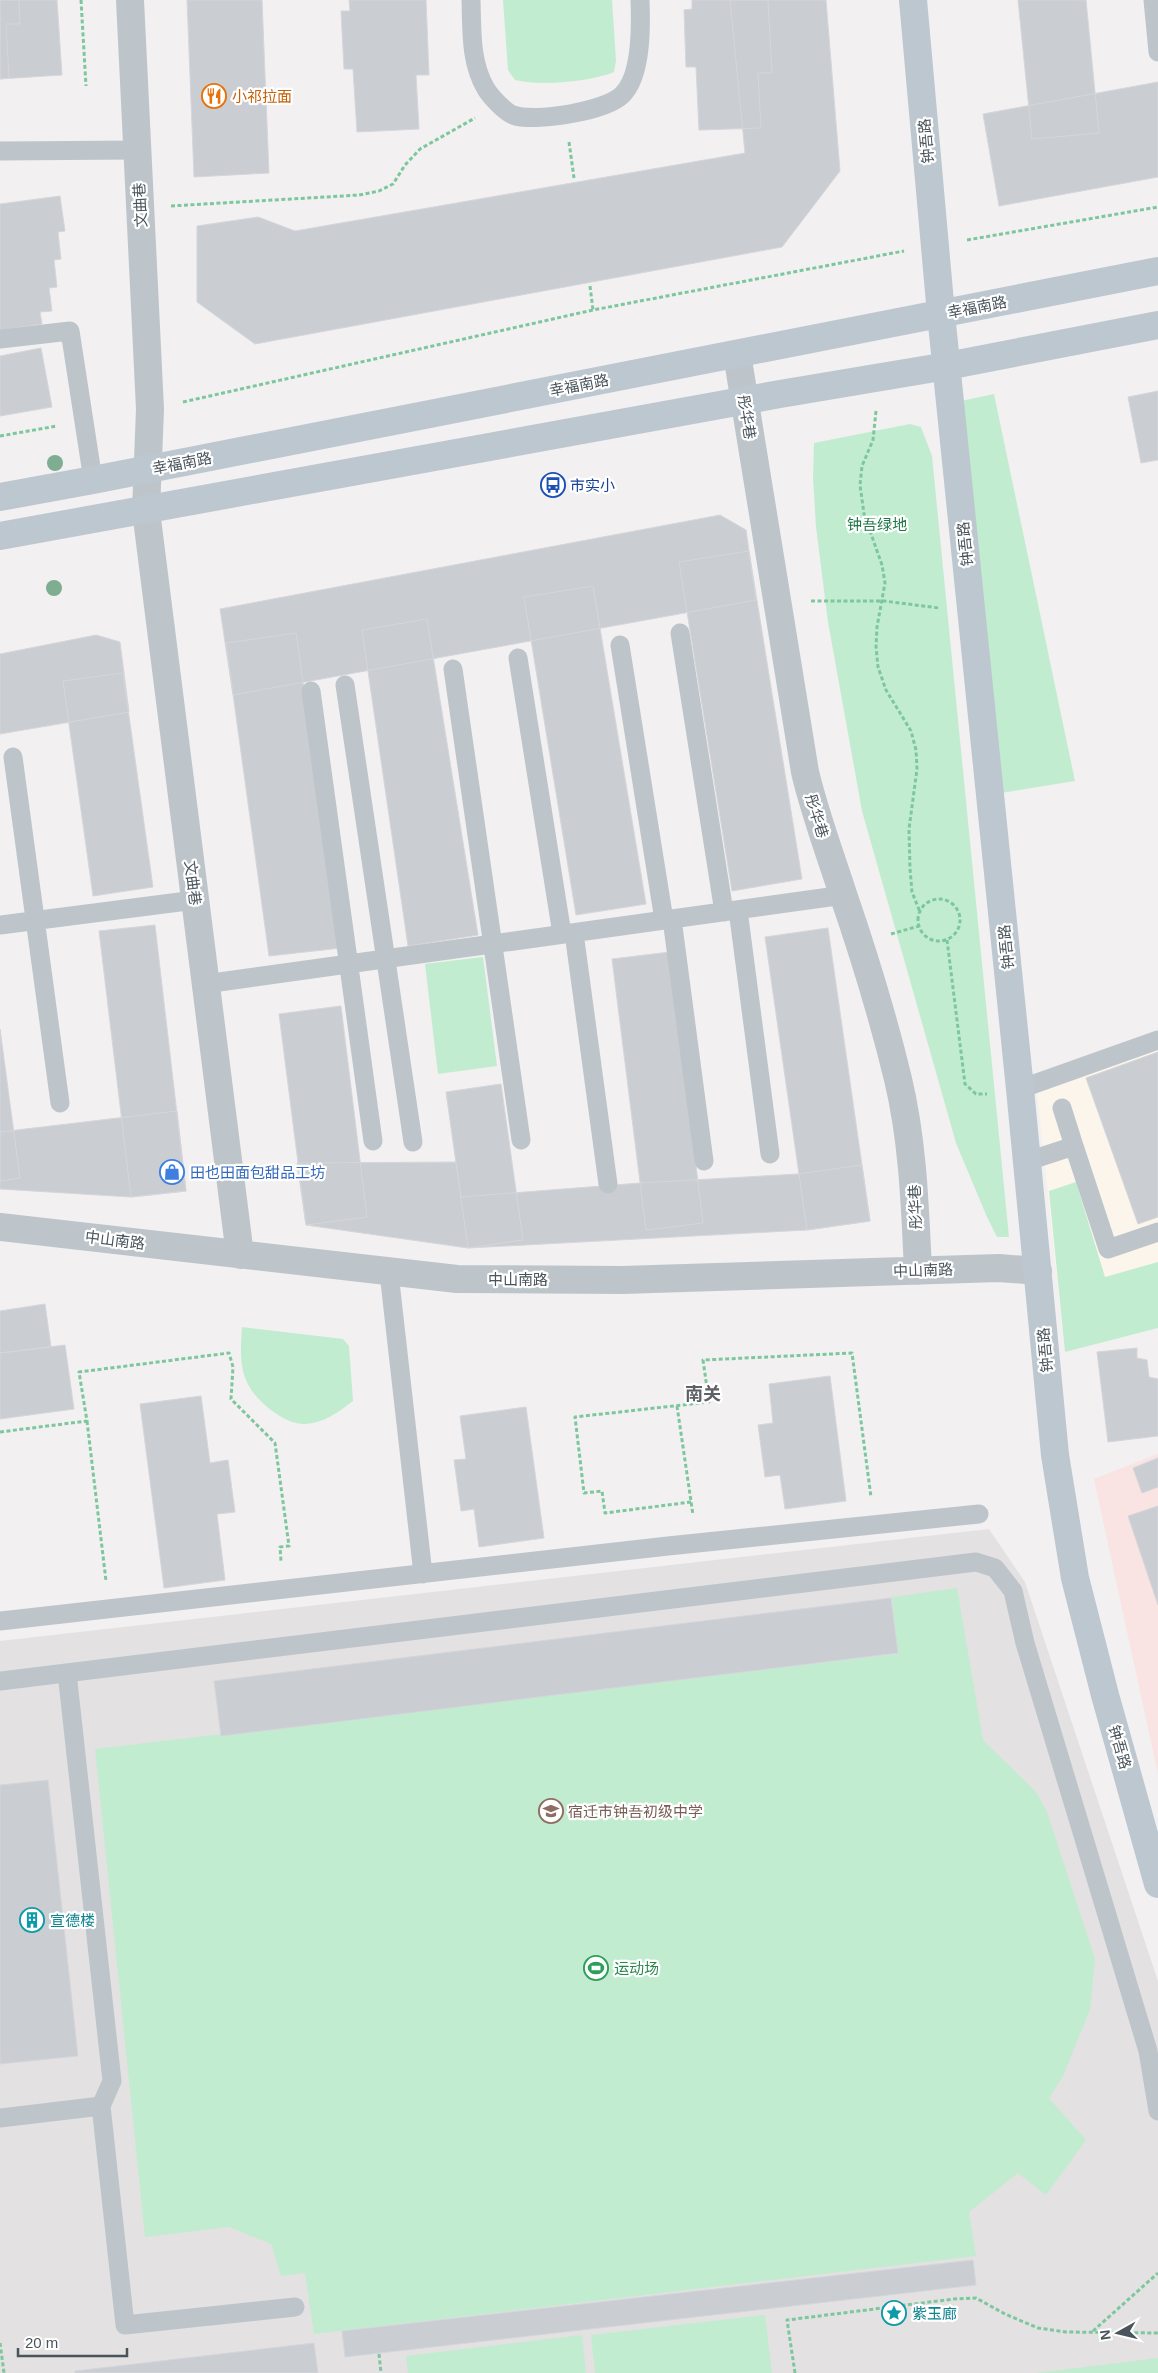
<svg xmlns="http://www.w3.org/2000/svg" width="1158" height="2373" viewBox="0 0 1158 2373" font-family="Helvetica,'Noto Sans SC',sans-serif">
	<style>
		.commercial { fill: #fbf5eb }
		.education { fill: #e3e1e1 }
		.medical { fill: #f9e3e3 }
		.green { fill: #c2ecd0 }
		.building { fill: #cacdd2; stroke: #d4d6db }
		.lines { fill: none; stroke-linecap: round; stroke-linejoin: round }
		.path { stroke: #7dc79e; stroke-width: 3; stroke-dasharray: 4 2.5; stroke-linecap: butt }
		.lane { stroke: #bdc5cb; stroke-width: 19 }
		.street { stroke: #bdc5cb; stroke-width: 28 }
		.secondary { stroke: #bdc7d0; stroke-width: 28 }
		.tree { fill: #7ead92 }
		.labels { text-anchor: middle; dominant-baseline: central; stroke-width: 4.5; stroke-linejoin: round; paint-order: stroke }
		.food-label { font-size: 15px; fill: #c56008; stroke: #fff; text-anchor: start }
		.street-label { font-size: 15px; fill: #49545c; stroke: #fff }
		.transit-label { font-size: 15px; fill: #164399; stroke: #fff; text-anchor: start }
		.park-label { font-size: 15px; fill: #1f7746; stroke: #fff }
		.shop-label { font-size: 15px; fill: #366cbe; stroke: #fff; text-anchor: start }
		.education-label { font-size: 15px; fill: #785e54; stroke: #fff; text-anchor: start }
		.culture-label { font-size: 15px; fill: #0d838f; stroke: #fff; text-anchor: start }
		.leisure-label { font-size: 15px; fill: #27864d; stroke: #fff; text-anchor: start }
		.quarter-label { font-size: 18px; font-weight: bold; fill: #5d6064; stroke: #fff }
	</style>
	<rect width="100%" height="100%" fill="#f2f0f0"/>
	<path class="commercial" d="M 1158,1032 L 1158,1328 L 1065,1352 L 1035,1073 Z"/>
	<path class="education" d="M 989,1529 L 1025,1582 L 1158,1981 L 1158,2373 L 0,2373 L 0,1641 Z"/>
	<path class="medical" d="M 1158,1454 L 1158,1774 L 1094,1479 Z"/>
	<path class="green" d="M 503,0 L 612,0 L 616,61 L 614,72 C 589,82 541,86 515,80 L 508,70 Z
		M 994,394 L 1075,781 L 1001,793 L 961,401 Z
		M 910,424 L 921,427 L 932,456 L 1009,1237 L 997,1237 L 987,1217 L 956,1143 L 862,811 L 828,622 L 816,527 L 813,478 L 814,443 Z
		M 483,957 L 497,1066 L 438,1074 L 425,964 Z
		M 1076,1182 L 1105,1277 L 1158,1262 L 1158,1328 L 1065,1352 L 1049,1191 Z
		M 242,1327 L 343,1339 L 349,1346 L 353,1401 C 339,1412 324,1423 305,1424 C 284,1425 253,1399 246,1380 C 239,1363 241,1345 242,1327 Z
		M 957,1588 L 983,1740 L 1036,1792 L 1047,1812 L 1095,1959 L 1090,2010 L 1063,2076 L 1049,2098 L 1086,2140 L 1046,2195 L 1018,2173 L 969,2212 L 976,2256 L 314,2334 L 305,2273 L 281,2276 L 271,2244 L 229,2227 L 145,2237 L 95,1749 L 898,1654 L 892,1597 Z
		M 765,2315 L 772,2373 L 595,2373 L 591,2335 Z
		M 582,2335 L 586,2373 L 408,2373 L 406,2356 Z
		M 1158,2358 L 1158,2373 L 1036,2373 Z"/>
	<path class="building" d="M 0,0 L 19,0 L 20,24 L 6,24 L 9,78 L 0,79 Z
		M 0,0 L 57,0 L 62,75 L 0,79 Z
		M 187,0 L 262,0 L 269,173 L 194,177 Z
		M 349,0 L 426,0 L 429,75 L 416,75 L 419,129 L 357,132 L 353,69 L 344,69 L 341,11 L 350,11 Z
		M 692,0 L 768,0 L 772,73 L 758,73 L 761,128 L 699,130 L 696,67 L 686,67 L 684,10 L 692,9 Z
		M 730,0 L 826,0 L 840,171 L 782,247 L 255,344 L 197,302 L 197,226 L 258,217 L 295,231 L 745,153 Z
		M 1018,0 L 1086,0 L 1099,133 L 1032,139 Z
		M 1158,82 L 1158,177 L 999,206 L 983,114 Z
		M 60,196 L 65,231 L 58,232 L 61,259 L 54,260 L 57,287 L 49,288 L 52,311 L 40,312 L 42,324 L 0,330 L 0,204 Z
		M 41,348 L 52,407 L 0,416 L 0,356 Z
		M 1158,391 L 1158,460 L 1141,463 L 1128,397 Z
		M 720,515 L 746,530 L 756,600 L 233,695 L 220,609 Z
		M 749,551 L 802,879 L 732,891 L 679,562 Z
		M 593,586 L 646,904 L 576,915 L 524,597 Z
		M 427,619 L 478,935 L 408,946 L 362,630 Z
		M 296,633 L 341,948 L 269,956 L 226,643 Z
		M 96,635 L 120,642 L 129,712 L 0,734 L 0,654 Z
		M 123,673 L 153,887 L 93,896 L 63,681 Z
		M 155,925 L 186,1191 L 131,1197 L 99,931 Z
		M 828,928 L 870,1221 L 807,1230 L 765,937 Z
		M 670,952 L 703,1223 L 646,1230 L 612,959 Z
		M 341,1006 L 367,1217 L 306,1225 L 279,1014 Z
		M 0,1029 L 20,1178 L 0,1181 Z
		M 1158,1052 L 1158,1217 L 1138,1224 L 1086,1078 Z
		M 501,1084 L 523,1240 L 468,1248 L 446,1092 Z
		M 177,1111 L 186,1191 L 131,1197 L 0,1189 L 0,1132 Z
		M 456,1162 L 461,1197 L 640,1183 L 798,1174 L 862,1165 L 870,1221 L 807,1230 L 468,1248 L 306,1225 L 297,1163 Z
		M 45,1304 L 51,1347 L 0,1353 L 0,1311 Z
		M 65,1345 L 74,1409 L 0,1419 L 0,1353 Z
		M 1137,1348 L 1137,1358 L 1147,1360 L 1149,1377 L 1158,1379 L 1158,1436 L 1108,1442 L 1097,1352 Z
		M 830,1376 L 846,1501 L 785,1509 L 780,1475 L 765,1477 L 758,1425 L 773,1423 L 769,1384 Z
		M 201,1396 L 210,1463 L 228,1460 L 235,1512 L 217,1514 L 225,1580 L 164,1588 L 140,1404 Z
		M 526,1407 L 544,1538 L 479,1547 L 474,1509 L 461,1511 L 454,1460 L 466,1459 L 460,1416 Z
		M 1158,1458 L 1158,1487 L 1142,1493 L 1133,1468 Z
		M 1158,1506 L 1158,1605 L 1128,1516 Z
		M 891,1598 L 898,1653 L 221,1736 L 214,1681 Z
		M 48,1780 L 78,2056 L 0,2064 L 0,1785 Z
		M 973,2260 L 976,2285 L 345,2357 L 342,2331 Z
		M 314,2343 L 318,2373 L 75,2373 L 75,2371 Z"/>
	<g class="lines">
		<path class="path" d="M 81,0 L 86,86
			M 569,142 L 574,178
			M 171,206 L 359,195 L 379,191 L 393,184 L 405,165 L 420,149 L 475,118
			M 967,240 L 1158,207
			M 590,286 L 593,310
			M 183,402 L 593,310 L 904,251
			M 876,411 L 873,440 L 862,466 L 860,485 L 864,514 L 882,565 L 885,583 L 877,627 L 876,647 L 878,667 L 886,690 L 911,731 L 916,750 L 917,769 L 909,829 L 910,869 L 912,892 L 920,912
			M 0,436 L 57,426
			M 811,601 L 884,601 L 939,608
			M918 920a21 21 0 1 1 42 0a21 21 0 1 1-42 0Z
			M 891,934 L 919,926
			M 947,940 L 965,1084 L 976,1094 L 987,1094
			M 677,1406 L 693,1515
			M 87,1421 L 106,1581
			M 0,1432 L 87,1421 L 79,1372 L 229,1353 L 233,1367 L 231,1399 L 275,1443 L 289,1546 L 280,1547 L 281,1561
			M 691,1502 L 605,1513 L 602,1491 L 584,1493 L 575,1417 L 709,1402 L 703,1360 L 852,1353 L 871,1497
			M 1093,2331 L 1158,2273
			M 0,2343 L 4,2373
			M 379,2354 L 381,2373
			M 795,2373 L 787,2320 L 954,2299 L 976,2298 L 1005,2314 L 1038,2328 L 1066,2332 L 1158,2333"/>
		<path class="lane" d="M 471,0 C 472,30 470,62 486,89 C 491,97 504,111 513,115 C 534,123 606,111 622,95 C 642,76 641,25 640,0
			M 1153,0 L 1158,52
			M 0,151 L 137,150
			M 0,339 L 70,331 L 93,480
			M 680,633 L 724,912
			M 620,645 L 664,920
			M 518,658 L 562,934
			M 453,669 L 521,1140
			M 345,685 L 413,1142
			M 311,691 L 373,1141
			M 13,757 L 60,1103
			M 738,910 L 770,1154
			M 672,919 L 704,1161
			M 0,925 L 195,900
			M 574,933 L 608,1184
			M 205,984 L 844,895
			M 1020,1089 L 1158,1040
			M 1062,1108 L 1074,1146
			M 1028,1161 L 1074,1146 L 1108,1249 L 1158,1232
			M 389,1273 L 423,1574
			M 0,1621 L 668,1546 L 979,1514
			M 67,1673 L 112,2081 L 101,2106 L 125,2325 L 295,2307
			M 0,1681 L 976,1562 L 995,1568 L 1013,1591 L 1025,1643 L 1148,2051 L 1158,2111
			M 0,2118 L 101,2106"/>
		<path class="street" d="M 130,0 L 150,409 L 146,511 L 240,1255
			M 737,354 L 805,772 C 815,814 830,854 843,894 C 864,955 883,1017 898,1079 C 913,1142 915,1206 918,1271
			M 0,1227 L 457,1279 L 622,1280 L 999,1268 L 1038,1271"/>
		<path class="secondary" d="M 913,0 L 941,314 L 1020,1089 L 1055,1455 L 1075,1578 L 1105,1695 L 1158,1884
			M 0,497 L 93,480 L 1158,271
			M 0,536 L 780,394 L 947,366 L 1158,325"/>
	</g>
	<g class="tree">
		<circle cx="55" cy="463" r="8"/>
		<circle cx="54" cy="588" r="8"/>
	</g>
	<defs>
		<symbol id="restaurant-ring" viewBox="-11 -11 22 22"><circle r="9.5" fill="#fff" stroke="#e8710a" stroke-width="1.5"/><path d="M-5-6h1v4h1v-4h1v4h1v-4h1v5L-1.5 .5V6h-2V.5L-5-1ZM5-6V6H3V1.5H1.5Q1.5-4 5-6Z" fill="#e8710a"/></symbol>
		<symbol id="bus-ring" viewBox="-11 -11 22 22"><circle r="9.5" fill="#fff" stroke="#1a4fb4" stroke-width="1.5"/><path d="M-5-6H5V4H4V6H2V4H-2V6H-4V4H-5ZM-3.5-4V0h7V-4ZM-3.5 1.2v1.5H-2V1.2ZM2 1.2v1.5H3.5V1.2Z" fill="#1a4fb4"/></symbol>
		<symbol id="shop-ring" viewBox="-11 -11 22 22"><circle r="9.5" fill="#fff" stroke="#3f7fe0" stroke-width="1.5"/><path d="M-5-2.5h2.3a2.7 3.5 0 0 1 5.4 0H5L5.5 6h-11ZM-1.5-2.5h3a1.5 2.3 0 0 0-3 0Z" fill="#3f7fe0"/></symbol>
		<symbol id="school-ring" viewBox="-11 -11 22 22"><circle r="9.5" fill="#fff" stroke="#8d6e63" stroke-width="1.5"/><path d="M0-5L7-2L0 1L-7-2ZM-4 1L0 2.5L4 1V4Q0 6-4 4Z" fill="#8d6e63"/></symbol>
		<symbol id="building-ring" viewBox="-11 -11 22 22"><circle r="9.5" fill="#fff" stroke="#0f9aa8" stroke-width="1.5"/><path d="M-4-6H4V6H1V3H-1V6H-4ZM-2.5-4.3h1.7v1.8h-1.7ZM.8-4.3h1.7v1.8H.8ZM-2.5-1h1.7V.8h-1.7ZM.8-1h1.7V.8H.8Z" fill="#0f9aa8"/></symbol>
		<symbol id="stadium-ring" viewBox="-11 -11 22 22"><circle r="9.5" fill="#fff" stroke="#2e9e5b" stroke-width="1.5"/><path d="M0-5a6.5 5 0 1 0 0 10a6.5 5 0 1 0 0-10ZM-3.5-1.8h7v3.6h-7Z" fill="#2e9e5b"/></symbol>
		<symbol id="sight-ring" viewBox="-11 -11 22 22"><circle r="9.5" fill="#fff" stroke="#0f9aa8" stroke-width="1.5"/><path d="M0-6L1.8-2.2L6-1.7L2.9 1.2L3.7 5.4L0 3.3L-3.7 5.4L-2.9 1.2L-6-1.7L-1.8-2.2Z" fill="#0f9aa8"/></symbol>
	</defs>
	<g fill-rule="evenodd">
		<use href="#restaurant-ring" x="200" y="82" width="28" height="28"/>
		<use href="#bus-ring" x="539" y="471" width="28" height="28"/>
		<use href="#shop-ring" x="158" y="1158" width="28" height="28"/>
		<use href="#school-ring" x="537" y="1797" width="28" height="28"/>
		<use href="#building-ring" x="18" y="1906" width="28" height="28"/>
		<use href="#stadium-ring" x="582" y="1954" width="28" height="28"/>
		<use href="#sight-ring" x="880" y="2299" width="28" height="28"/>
	</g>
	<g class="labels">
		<g class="food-label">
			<text x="232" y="96">小祁拉面</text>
		</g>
		<g class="street-label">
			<text transform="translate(926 141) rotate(-95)">钟吾路</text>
			<text transform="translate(140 205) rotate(-93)">文曲巷</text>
			<text transform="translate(977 307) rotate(-11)">幸福南路</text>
			<text transform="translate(579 385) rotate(-11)">幸福南路</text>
			<text transform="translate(747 417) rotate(81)">彤华巷</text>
			<text transform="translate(182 463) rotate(-11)">幸福南路</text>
			<text transform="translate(965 544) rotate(-96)">钟吾路</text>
			<text transform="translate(817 816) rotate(73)">彤华巷</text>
			<text transform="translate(193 883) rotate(83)">文曲巷</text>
			<text transform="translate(1006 947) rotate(-96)">钟吾路</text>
			<text transform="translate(915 1207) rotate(-92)">彤华巷</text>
			<text transform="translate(115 1240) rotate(7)">中山南路</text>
			<text transform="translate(923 1270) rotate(-2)">中山南路</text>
			<text x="518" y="1279">中山南路</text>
			<text transform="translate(1045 1350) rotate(-95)">钟吾路</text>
			<text transform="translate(1120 1747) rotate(74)">钟吾路</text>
		</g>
		<g class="transit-label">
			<text x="570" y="485">市实小</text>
		</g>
		<g class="park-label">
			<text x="877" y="524">钟吾绿地</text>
		</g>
		<g class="shop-label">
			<text x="190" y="1172">田也田面包甜品工坊</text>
		</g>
		<g class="education-label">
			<text x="568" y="1811">宿迁市钟吾初级中学</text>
		</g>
		<g class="culture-label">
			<text x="50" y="1920">宣德楼</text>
			<text x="912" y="2313">紫玉廊</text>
		</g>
		<g class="leisure-label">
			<text x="614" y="1968">运动场</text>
		</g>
		<g class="quarter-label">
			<text x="703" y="1394">南关</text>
		</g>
	</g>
	<g transform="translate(1118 2333) rotate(262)" stroke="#ffffff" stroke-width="4" paint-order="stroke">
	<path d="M0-4L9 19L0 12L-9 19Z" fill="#49545c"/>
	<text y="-8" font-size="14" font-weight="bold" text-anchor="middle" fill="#49545c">N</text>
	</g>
	<path d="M18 2348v8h109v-8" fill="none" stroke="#49545c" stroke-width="2.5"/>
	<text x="25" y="2348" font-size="15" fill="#49545c" stroke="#ffffff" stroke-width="4" paint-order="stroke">20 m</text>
</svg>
